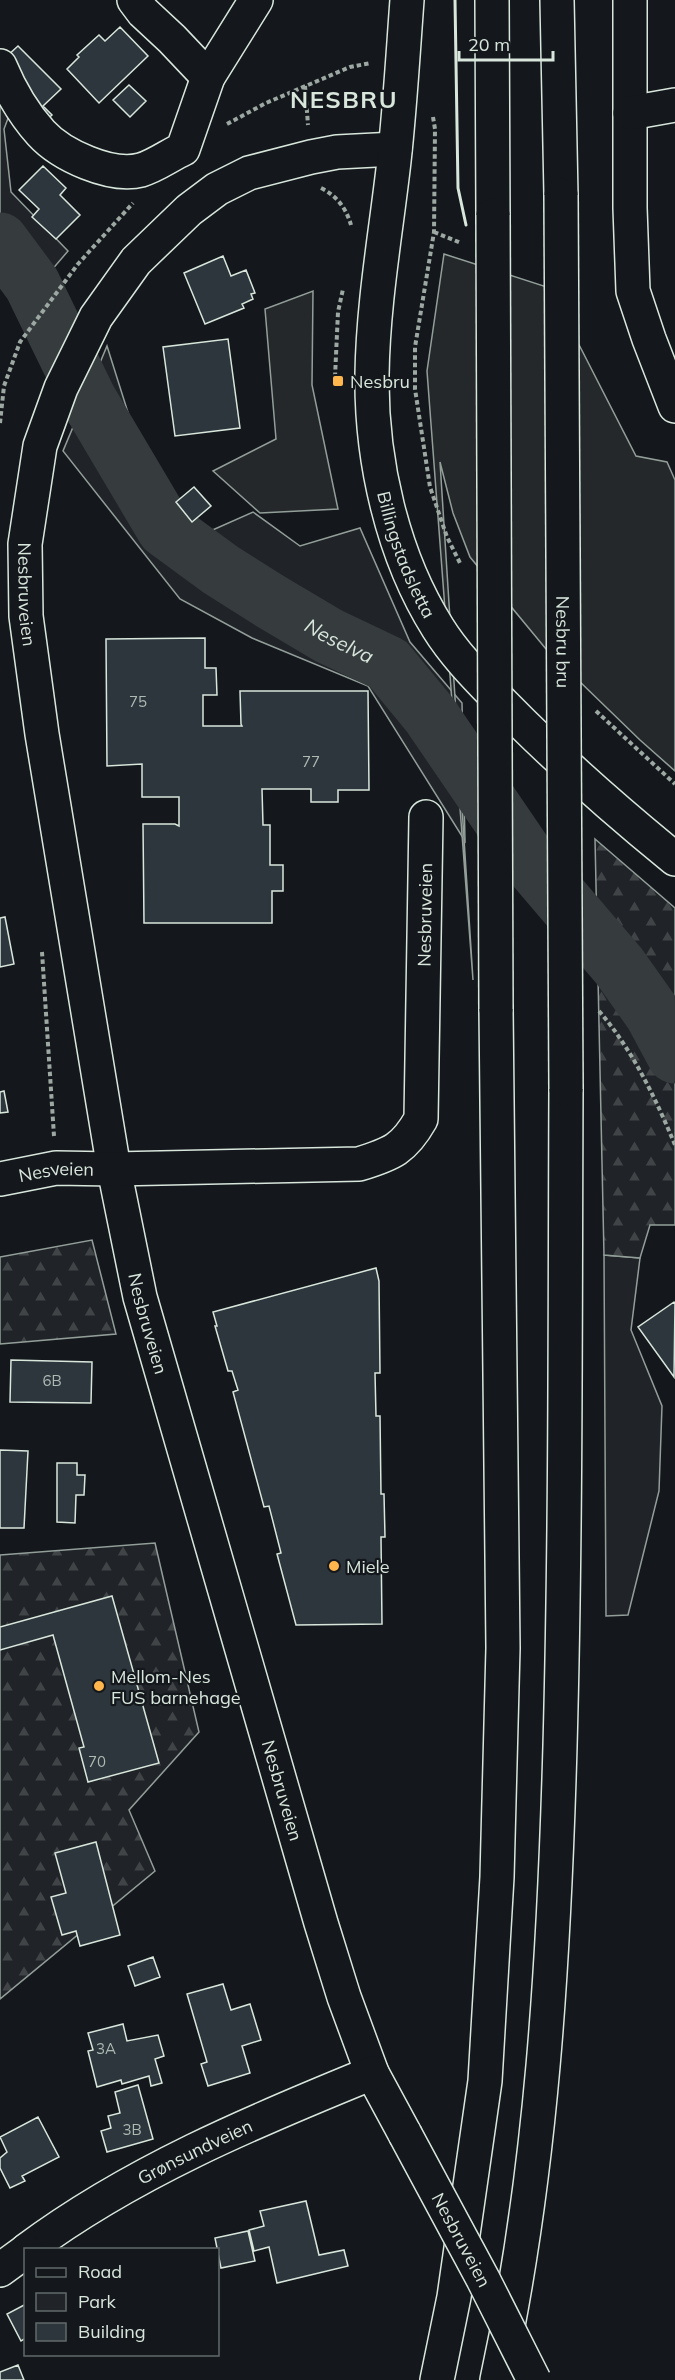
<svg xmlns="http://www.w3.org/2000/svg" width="675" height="2380" viewBox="0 0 675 2380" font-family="Mulish,sans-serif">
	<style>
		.green { fill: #202428; stroke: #939e99; stroke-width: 1.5 }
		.forest { fill: url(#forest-firs); stroke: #939e99; stroke-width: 1.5 }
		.parking { fill: #24282b; stroke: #939e99; stroke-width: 1.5 }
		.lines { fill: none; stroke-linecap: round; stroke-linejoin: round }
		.river { stroke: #363b3e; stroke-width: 57 }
		.building { fill: #2c363c; stroke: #d8e6dc; stroke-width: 1.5 }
		.minor-casing { stroke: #d8e6dc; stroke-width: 36 }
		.major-casing { stroke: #d8e6dc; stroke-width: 36 }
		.highway-casing { stroke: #d8e6dc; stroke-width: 36 }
		.path { stroke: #9da8a2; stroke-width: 4; stroke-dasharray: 4.5 3; stroke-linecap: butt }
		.minor { stroke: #14181c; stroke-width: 33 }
		.major { stroke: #14181c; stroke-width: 33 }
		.highway { stroke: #14181c; stroke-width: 33 }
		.minor-bridge-casing { stroke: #d8e6dc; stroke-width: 36; stroke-linecap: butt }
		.highway-bridge-casing { stroke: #d8e6dc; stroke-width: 36; stroke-linecap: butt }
		.minor-bridge { stroke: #14181c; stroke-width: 33 }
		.highway-bridge { stroke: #14181c; stroke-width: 33 }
		.wall { stroke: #d8e6dc; stroke-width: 3 }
		.poi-dot { fill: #ffb74d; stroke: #14181c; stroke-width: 2 }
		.labels { text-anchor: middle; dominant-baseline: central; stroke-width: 4.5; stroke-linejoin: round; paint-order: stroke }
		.number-label { font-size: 15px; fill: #adbab4 }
		.poi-label { font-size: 18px; fill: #d8e6dc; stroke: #14181c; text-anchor: start }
		.street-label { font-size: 18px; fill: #d8e6dc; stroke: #14181c }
		.water-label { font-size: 20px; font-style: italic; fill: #d8e6dc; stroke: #14181c }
		.district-label { font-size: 24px; font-weight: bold; letter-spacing: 1.5px; fill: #d8e6dc; stroke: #14181c }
	</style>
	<defs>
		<pattern id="forest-firs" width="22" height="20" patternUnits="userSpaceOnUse" patternTransform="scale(1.5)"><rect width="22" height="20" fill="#202428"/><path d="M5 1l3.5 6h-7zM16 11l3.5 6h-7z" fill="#404447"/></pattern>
	</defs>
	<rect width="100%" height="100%" fill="#14181c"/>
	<path class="green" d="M 0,86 L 10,113 L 4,129 L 11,192 L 68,251 L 21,306 L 0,284 Z
		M 107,346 L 136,438 L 173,512 L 199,536 L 253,512 L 300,546 L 360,528 L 410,642 L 462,703 L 465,841 L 368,686 L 252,638 L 180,599 L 63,451 Z
		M 604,1255 L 640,1258 L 631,1330 L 662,1406 L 659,1491 L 628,1615 L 606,1616 Z"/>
	<path class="forest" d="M 595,839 L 675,908 L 675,1225 L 650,1225 L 640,1258 L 604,1255 Z
		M 92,1240 L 116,1334 L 0,1344 L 0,1257 Z
		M 155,1543 L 199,1732 L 129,1810 L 155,1871 L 0,1999 L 0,1555 Z"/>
	<path class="parking" d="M 444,254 L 550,288 L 636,456 L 667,462 L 675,480 L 675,771 L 640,740 L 546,649 L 470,557 L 453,513 L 440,462 L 473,980 L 427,371 Z
		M 313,291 L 312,385 L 338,509 L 260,513 L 213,471 L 276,439 L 265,309 Z"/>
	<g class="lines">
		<path class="river" id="s1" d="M 0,241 L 32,284 L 88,399 L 165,529 L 221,570 L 270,601 L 329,636 L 388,664 L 430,715 L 531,863 L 619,966 L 653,1014 L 675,1055"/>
	</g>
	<path class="building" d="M 120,27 L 148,56 L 99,103 L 67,69 L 79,57 L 77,55 L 99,35 L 105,41 Z
		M 18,46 L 61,89 L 43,106 L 52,115 L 43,123 L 5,58 Z
		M 129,85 L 146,101 L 130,117 L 113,100 Z
		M 43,166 L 66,188 L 60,195 L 80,215 L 56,239 L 32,217 L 39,209 L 19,190 Z
		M 223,256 L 231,276 L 246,270 L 255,293 L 251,294 L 253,299 L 242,304 L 244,308 L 205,324 L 184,273 Z
		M 228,339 L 240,428 L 175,436 L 163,347 Z
		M 194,487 L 211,506 L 192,522 L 176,502 Z
		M 205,638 L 205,668 L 216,668 L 217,695 L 203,695 L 203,726 L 242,726 L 241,724 L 240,691 L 368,691 L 369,790 L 338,790 L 338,802 L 311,802 L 311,789 L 262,789 L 263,825 L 270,825 L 270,865 L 283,865 L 283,891 L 272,891 L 272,923 L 144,923 L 143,824 L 175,824 L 179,826 L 179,797 L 142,797 L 142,764 L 107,766 L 106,639 Z
		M 5,917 L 14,964 L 0,967 L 0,918 Z
		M 4,1091 L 8,1112 L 0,1113 L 0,1092 Z
		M 376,1268 L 379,1281 L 380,1373 L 375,1373 L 376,1416 L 380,1416 L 381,1494 L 384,1494 L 385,1537 L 381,1537 L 382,1624 L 296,1625 L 277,1554 L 281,1553 L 269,1506 L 264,1507 L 233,1392 L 238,1390 L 232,1371 L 228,1371 L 215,1326 L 217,1326 L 213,1312 Z
		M 674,1302 L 675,1304 L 674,1377 L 638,1327 Z
		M 11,1360 L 92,1362 L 91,1403 L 10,1402 Z
		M 0,1450 L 28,1451 L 24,1528 L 0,1528 Z
		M 57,1463 L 77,1463 L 77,1475 L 85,1475 L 84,1495 L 76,1495 L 75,1523 L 57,1522 Z
		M 112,1596 L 159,1763 L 88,1782 L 79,1748 L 84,1747 L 53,1635 L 0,1650 L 0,1627 Z
		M 96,1842 L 120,1935 L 80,1946 L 76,1931 L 62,1935 L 51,1897 L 66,1893 L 55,1853 Z
		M 153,1957 L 160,1977 L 135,1986 L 128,1966 Z
		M 223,1984 L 231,2010 L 250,2004 L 261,2040 L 242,2046 L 250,2073 L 208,2086 L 201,2064 L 207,2062 L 187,1994 Z
		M 123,2024 L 127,2041 L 158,2035 L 164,2056 L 155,2059 L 162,2083 L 151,2086 L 149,2076 L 122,2084 L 121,2080 L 97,2087 L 88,2051 L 93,2050 L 88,2033 Z
		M 138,2085 L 153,2139 L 107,2152 L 101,2131 L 111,2128 L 108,2116 L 120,2113 L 115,2092 Z
		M 38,2117 L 59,2157 L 22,2176 L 25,2181 L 10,2188 L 0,2168 L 0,2158 L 7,2152 L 0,2137 Z
		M 306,2201 L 319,2255 L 344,2250 L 348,2266 L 277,2283 L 269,2247 L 254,2251 L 249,2230 L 264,2226 L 260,2211 Z
		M 248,2231 L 255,2261 L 221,2268 L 215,2238 Z
		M 26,2304 L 26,2338 L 21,2341 L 7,2314 Z
		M 18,2365 L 24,2380 L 0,2380 L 0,2372 Z"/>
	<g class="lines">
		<defs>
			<g id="minor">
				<path d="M 134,0 L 143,12 L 172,39 L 208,77"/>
				<path d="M 630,0 L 630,208 L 633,291 L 649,339 L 675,406"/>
				<path d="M 0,66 C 10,90 24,114 41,133 C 61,155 111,178 141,170 C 155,166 170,155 183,149 L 208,77 L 256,0"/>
				<path d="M 630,113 L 675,105"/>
				<path id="s2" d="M 395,149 L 337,152 L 311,157 L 249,173 L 217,189 L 189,210 L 136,261 L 96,317 L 61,388 L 40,446 L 25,544 L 26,616 L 42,734 L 114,1169 L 140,1297 L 321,1923 L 344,1997 L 372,2073 L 405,2134"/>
				<path id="s3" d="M 0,1179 L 56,1168 L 114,1169 L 359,1164 C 392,1154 404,1149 421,1119 L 426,817"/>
				<path id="s4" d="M 27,2250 C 130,2173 254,2121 372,2073"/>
				<path d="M 0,2270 L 26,2251"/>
			</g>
			<g id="major">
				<path id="s5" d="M 407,0 C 403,54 400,107 394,161 C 386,232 373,303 372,375 C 371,460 392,555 438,628 C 456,657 481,681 504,705 C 558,760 616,811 675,859"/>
			</g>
			<path id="highway" d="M 492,0 L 493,215
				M 557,0 L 561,195
				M 437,2380 L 454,2297 L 485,2081 L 497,1877 L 503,1648 L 496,1009
				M 497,2380 C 542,2172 554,1958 560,1746 C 566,1527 565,1308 566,1089"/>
		</defs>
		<use href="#minor" class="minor-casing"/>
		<use href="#major" class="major-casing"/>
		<use href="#highway" class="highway-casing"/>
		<path class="path" d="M 305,86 L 308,125
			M 433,117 L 435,129 L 434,232 L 415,347 L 415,389 L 430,487 L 447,537 L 461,565
			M 227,124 L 266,103 L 350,67 L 371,63
			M 321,188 C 337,196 346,208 351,225
			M 434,232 L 461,243
			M 335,377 L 338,312 L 343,289
			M 0,423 L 4,386 L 20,342 L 78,264 L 133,203
			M 596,711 L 675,784
			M 42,952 L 54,1136
			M 599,1011 C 632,1049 656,1099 675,1145"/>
		<use href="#minor" class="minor"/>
		<use href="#major" class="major"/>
		<use href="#highway" class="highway"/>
		<defs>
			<g id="minor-bridge">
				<path id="s6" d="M 405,2134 L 483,2279 L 534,2380"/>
			</g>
			<g id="highway-bridge">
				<path id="s7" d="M 561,195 L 566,1089"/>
				<path d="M 493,215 L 496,1009"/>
			</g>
		</defs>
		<use href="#minor-bridge" class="minor-bridge-casing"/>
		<use href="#highway-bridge" class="highway-bridge-casing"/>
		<use href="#minor-bridge" class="minor-bridge"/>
		<use href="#highway-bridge" class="highway-bridge"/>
		<path class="wall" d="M 455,0 L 458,188 L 466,225"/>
	</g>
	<g class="poi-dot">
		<rect x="332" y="375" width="12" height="12" rx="3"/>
		<circle cx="334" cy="1566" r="6"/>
		<circle cx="99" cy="1686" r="6"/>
	</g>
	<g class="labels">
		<g class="number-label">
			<text x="138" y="701">75</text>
			<text x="311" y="761">77</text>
			<text x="52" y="1380">6B</text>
			<text x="97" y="1761">70</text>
			<text x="106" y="2048">3A</text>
			<text x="132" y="2129">3B</text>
		</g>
		<g class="poi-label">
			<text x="350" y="381">Nesbru</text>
			<text x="346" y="1566">Miele</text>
			<text x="111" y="1676">Mellom-Nes<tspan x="111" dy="21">FUS barnehage</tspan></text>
		</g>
		<g class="street-label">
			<text stroke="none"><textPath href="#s5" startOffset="561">Billingstadsletta</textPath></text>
			<text stroke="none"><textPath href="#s2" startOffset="652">Nesbruveien</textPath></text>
			<text stroke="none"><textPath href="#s7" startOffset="447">Nesbru bru</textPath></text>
			<text stroke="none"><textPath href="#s3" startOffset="644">Nesbruveien</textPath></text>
			<text stroke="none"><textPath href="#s3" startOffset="57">Nesveien</textPath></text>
			<text stroke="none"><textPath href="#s2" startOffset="1392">Nesbruveien</textPath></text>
			<text stroke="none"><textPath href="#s2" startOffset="1878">Nesbruveien</textPath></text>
			<text stroke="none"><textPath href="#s4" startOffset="195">Grønsundveien</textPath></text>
			<text stroke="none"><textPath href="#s6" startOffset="120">Nesbruveien</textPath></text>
		</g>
		<g class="water-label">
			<text stroke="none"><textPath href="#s1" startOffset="540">Neselva</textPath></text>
		</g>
		<g class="district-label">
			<text x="344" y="99">NESBRU</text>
		</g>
	</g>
	<rect x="24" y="2248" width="195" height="108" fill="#14181c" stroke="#626a69" stroke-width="1.5"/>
	<rect x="36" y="2268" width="30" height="9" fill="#14181c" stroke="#626a69" stroke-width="1.5"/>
	<text x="78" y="2278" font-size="18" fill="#d8e6dc">Road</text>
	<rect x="36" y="2293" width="30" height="18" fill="#202428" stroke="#626a69" stroke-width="1.5"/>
	<text x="78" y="2308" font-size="18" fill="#d8e6dc">Park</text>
	<rect x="36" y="2323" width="30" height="18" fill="#2c363c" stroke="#626a69" stroke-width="1.5"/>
	<text x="78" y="2338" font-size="18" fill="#d8e6dc">Building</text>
	<path d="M459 51v9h94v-9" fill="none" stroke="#d8e6dc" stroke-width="3"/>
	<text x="468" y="51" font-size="18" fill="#d8e6dc" stroke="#14181c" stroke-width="4.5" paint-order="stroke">20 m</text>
</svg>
